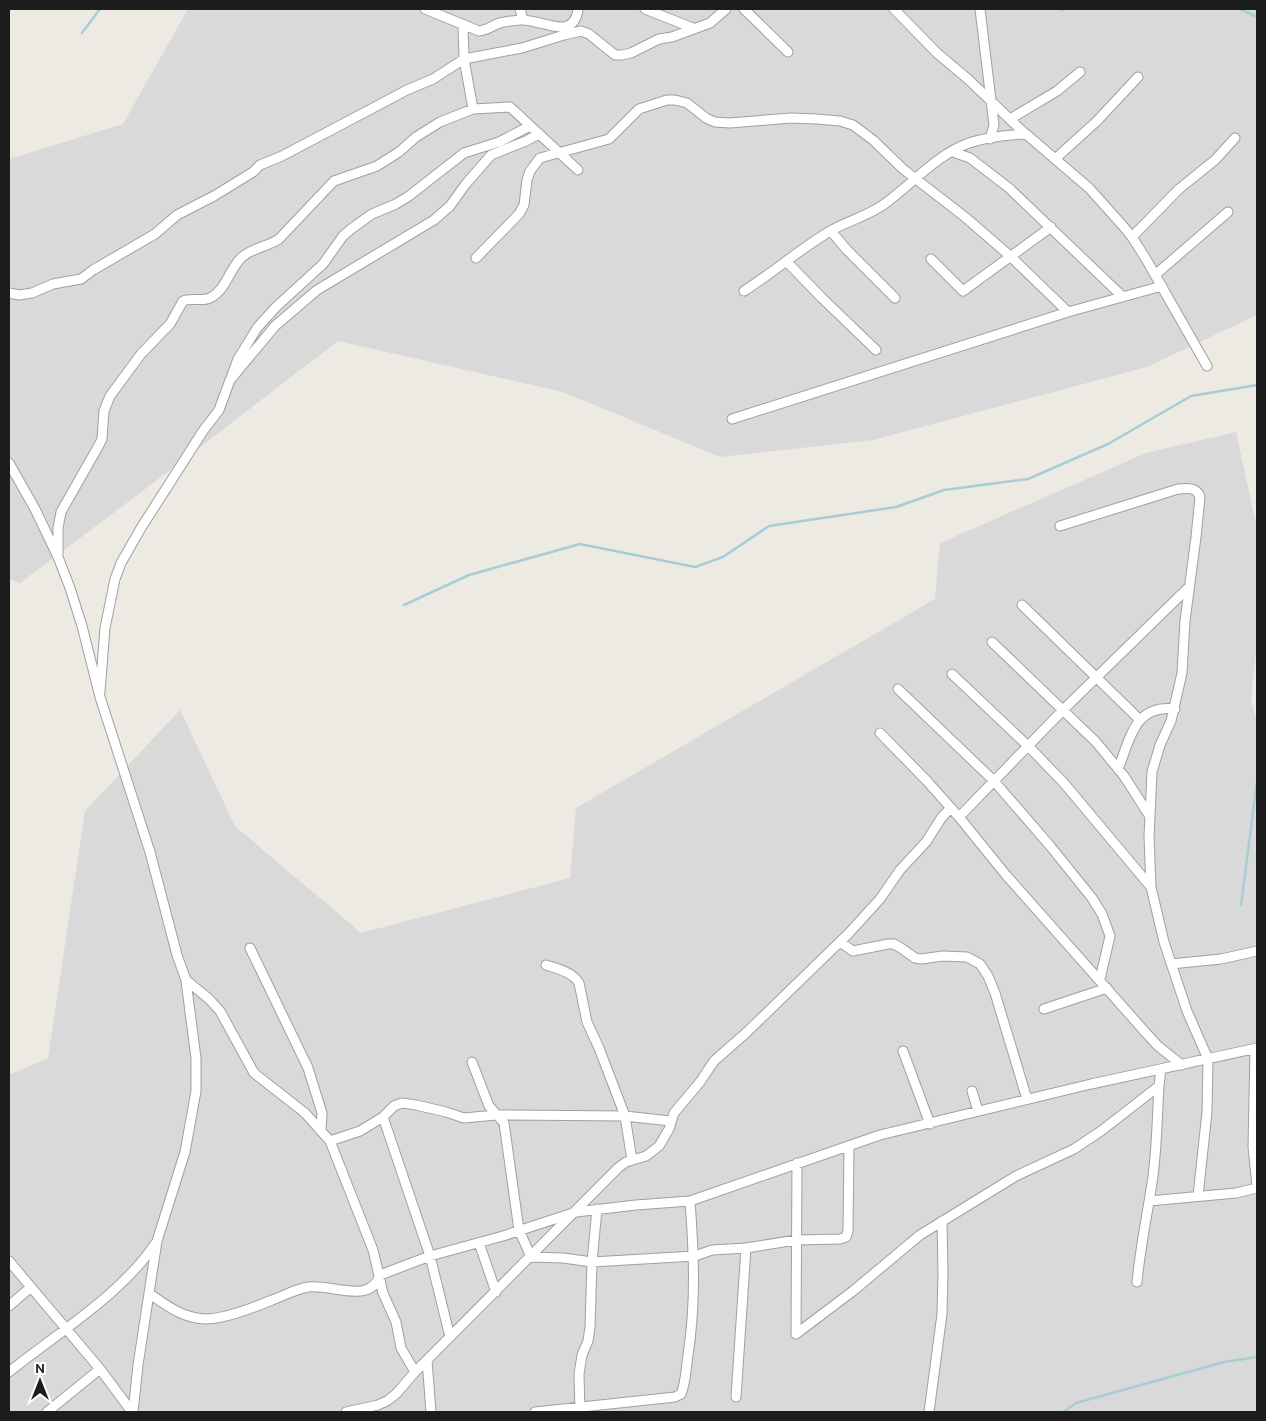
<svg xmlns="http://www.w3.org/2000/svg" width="1266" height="1421" viewBox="0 0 1266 1421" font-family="Overpass,sans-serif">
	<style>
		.residential { fill: #dad9d9 }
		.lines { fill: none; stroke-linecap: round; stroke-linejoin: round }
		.stream { stroke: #a8cdd6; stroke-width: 2.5 }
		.minor-casing { stroke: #a0a0a0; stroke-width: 11 }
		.minor { stroke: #fff; stroke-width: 9 }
	</style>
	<rect width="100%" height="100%" fill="#ede9e3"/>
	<path class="residential" d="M 188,9 L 1257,9 L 1257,315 L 1147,367 L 873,440 L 720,457 L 563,392 L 338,341 L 140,493 L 20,583 L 9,579 L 9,159 L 123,124 Z
		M 1236,432 L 1257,529 L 1257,642 L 1251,700 L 1257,723 L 1257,1412 L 9,1412 L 9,1075 L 48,1058 L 85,811 L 180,710 L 235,826 L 361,933 L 570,878 L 576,808 L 935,599 L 940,543 L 1146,453 Z"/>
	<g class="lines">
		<path class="stream" d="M 1240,9 L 1257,17
			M 1062,10 L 1064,9
			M 82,33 L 100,9
			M 404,605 L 469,575 L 580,544 L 695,567 L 723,557 L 769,526 L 896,507 L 944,490 L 1028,479 L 1108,444 L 1191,396 L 1257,385
			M 1241,905 L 1257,781
			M 1063,1412 L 1076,1403 L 1224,1362 L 1257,1357"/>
		<defs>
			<path id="minor" d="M 425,9 L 479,31 C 487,30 491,27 497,24 C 504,21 513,21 520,20 C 540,18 574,43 578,9
				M 520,9 L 523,20
				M 645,9 L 693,28
				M 744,9 L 788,52
				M 894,9 L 937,53 L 969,80 L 1020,129 L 1089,188 L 1123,226 L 1132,237 L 1146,259 L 1207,366
				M 980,9 L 994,125 L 990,139
				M 473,109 L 464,59 L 522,48 L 564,35 L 581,31 L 589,34 L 615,55 L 622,55 L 631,53 L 659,39 L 672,37 L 710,23 L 726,9
				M 1010,119 L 1057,91 L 1080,72
				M 953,152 L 970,158 L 1009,188 L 1123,297
				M 1055,159 L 1097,121 L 1138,77
				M 831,231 L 847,250 L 895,298
				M 1132,237 L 1179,189 L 1215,160 L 1235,138
				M 476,258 L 519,214 L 524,205 L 527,180 L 530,171 L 540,158 L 609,139 L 639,109 L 667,100 L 675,100 L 687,103 L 706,118 L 715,122 L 730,123 L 791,118 L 817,119 L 840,121 L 853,125 L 873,140 L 903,169 L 965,217 L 1010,256 L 1068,312
				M 931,259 L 963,291 L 1051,227
				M 786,261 L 822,298 L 876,350
				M 1155,275 L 1228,212
				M 744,291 C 774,272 801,248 832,230 C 848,221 867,216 883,205 C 911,185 936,155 969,143 C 986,137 1007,135 1025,134
				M 9,293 L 19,295 L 32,293 L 53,284 L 81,279 L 93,270 L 155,234 L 177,215 L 214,196 L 253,172 L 260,165 L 282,156 L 407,90 L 433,79 L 464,59 L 463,24
				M 232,375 L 238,359 L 257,328 L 276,307 L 323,264 L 343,236 L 351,229 L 372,214 L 396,204 L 409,196 L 464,153 L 499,142 L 530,126
				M 732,419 L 1068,312 L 1162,286
				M 9,463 L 35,509 L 58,557 L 70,588 L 82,626 L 100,697 L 150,852 L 177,955 L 186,980 L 209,999 L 220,1011 L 254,1073 L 305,1113 L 330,1141 L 373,1250 L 383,1293 L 396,1322 L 401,1348 L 415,1372
				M 1060,526 L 1178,489 C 1187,488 1197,487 1200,497 L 1196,537 L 1185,621 L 1182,673 L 1171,721 L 1160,745 L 1152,772 L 1149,837 L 1151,887 L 1164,942 L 1187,1011 L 1208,1059 L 1207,1112 L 1198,1196
				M 58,554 L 58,528 L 61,512 L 99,445 L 102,439 L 104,411 L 110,396 L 141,354 L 170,324 L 183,301 C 192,297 202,302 210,298 C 226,290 229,270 241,258 C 251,248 267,247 279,239 L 334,181 L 377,166 L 399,152 L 416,137 L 440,122 L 473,109 L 510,107 L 578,170
				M 1022,605 L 1139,719
				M 992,642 L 1096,742 L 1124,776 L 1149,815
				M 952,674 L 1028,746 L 1063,782 L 1151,887
				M 898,689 L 994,781 L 1051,847 L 1092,898 L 1102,914 L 1110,936 L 1100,979
				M 100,692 L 105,628 L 115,579 L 121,563 L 141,528 L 203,431 L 219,410 L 230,380 L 275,326 L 317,290 L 434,220 L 450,206 L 465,185 L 491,155 L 526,141 L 539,134
				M 880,733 L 927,781 L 959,817 L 1006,875 L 1146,1033 L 1158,1046 L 1182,1065
				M 1118,769 C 1130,740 1134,704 1175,709
				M 959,817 L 1063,710 L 1189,587
				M 840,942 L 853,951 L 888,944 L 894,944 L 901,948 L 915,958 L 921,959 L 943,956 L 967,957 L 980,964 L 988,976 L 995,993 L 1027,1099
				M 250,948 L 308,1068 L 322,1113 L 321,1130
				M 1171,964 L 1221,959 L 1257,951
				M 546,965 C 558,969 572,972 579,983 L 587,1022 L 599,1048 L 625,1116 L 632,1160
				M 1044,1009 L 1107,988
				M 1255,1049 L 1253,1147 L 1257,1186
				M 903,1051 L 930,1124
				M 472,1062 L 489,1106 L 504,1123 L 519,1230 L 531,1257 L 563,1258 L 592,1262 L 695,1256 L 712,1250 L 746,1248 L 796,1240 L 840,1239 L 846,1237 L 848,1231 L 849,1146
				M 972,1091 L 978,1111
				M 383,1117 L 430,1256 L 450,1337
				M 330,1141 L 360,1131 L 383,1117 L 394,1106 L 402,1103 L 416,1105 L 446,1112 L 464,1118 L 496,1115 L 625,1116 L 670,1121
				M 1149,1201 L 1236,1193 L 1257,1188
				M 479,1243 L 496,1292
				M 9,1261 L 100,1369 L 132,1412
				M 1137,1282 C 1140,1249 1147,1216 1152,1183 C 1157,1151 1157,1118 1159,1086
				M 150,1294 C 167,1306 183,1318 205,1319 C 225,1319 253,1308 272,1300 C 284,1296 295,1289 308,1287 C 333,1284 370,1305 380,1275 L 430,1256 L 503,1236 L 576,1212 L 636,1205 L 690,1201 L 880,1135 L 1091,1084 L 1257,1048
				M 9,1306 L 31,1287
				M 796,1334 L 853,1291 L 920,1235 L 1016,1176 L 1074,1149 L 1101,1131 L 1159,1086 L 1161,1069
				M 796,1334 L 797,1163
				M 427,1360 L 431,1412
				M 9,1372 C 56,1334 122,1294 155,1244
				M 736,1397 L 746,1248
				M 47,1412 L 100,1369
				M 133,1412 L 138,1365 L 157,1241 L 185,1152 L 196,1091 L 196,1058 L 186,981
				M 346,1412 L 378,1405 L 387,1401 L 396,1394 L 415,1372 L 618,1168 L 626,1162 L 646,1156 L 659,1146 L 669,1129 L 674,1113 L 700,1082 L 714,1061 L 747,1032 L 849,933 L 880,899 L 900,870 L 926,842 L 942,817 L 951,808
				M 535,1412 L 675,1397 L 681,1394 C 686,1382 686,1368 688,1355 C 696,1303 694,1254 690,1201
				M 580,1412 L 579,1374 L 582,1355 L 588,1341 L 590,1327 L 592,1262 L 597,1209
				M 929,1412 L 942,1314 L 943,1273 L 942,1221"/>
		</defs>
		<use href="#minor" class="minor-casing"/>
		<use href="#minor" class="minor"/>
	</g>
	<rect width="1266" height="1421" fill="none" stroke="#1c1c1c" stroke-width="20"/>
	<g transform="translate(40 1381)" stroke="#ffffff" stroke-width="4" paint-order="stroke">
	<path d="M0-4L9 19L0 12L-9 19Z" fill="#1c1c1c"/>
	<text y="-8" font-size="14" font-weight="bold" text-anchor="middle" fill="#1c1c1c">N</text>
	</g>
</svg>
